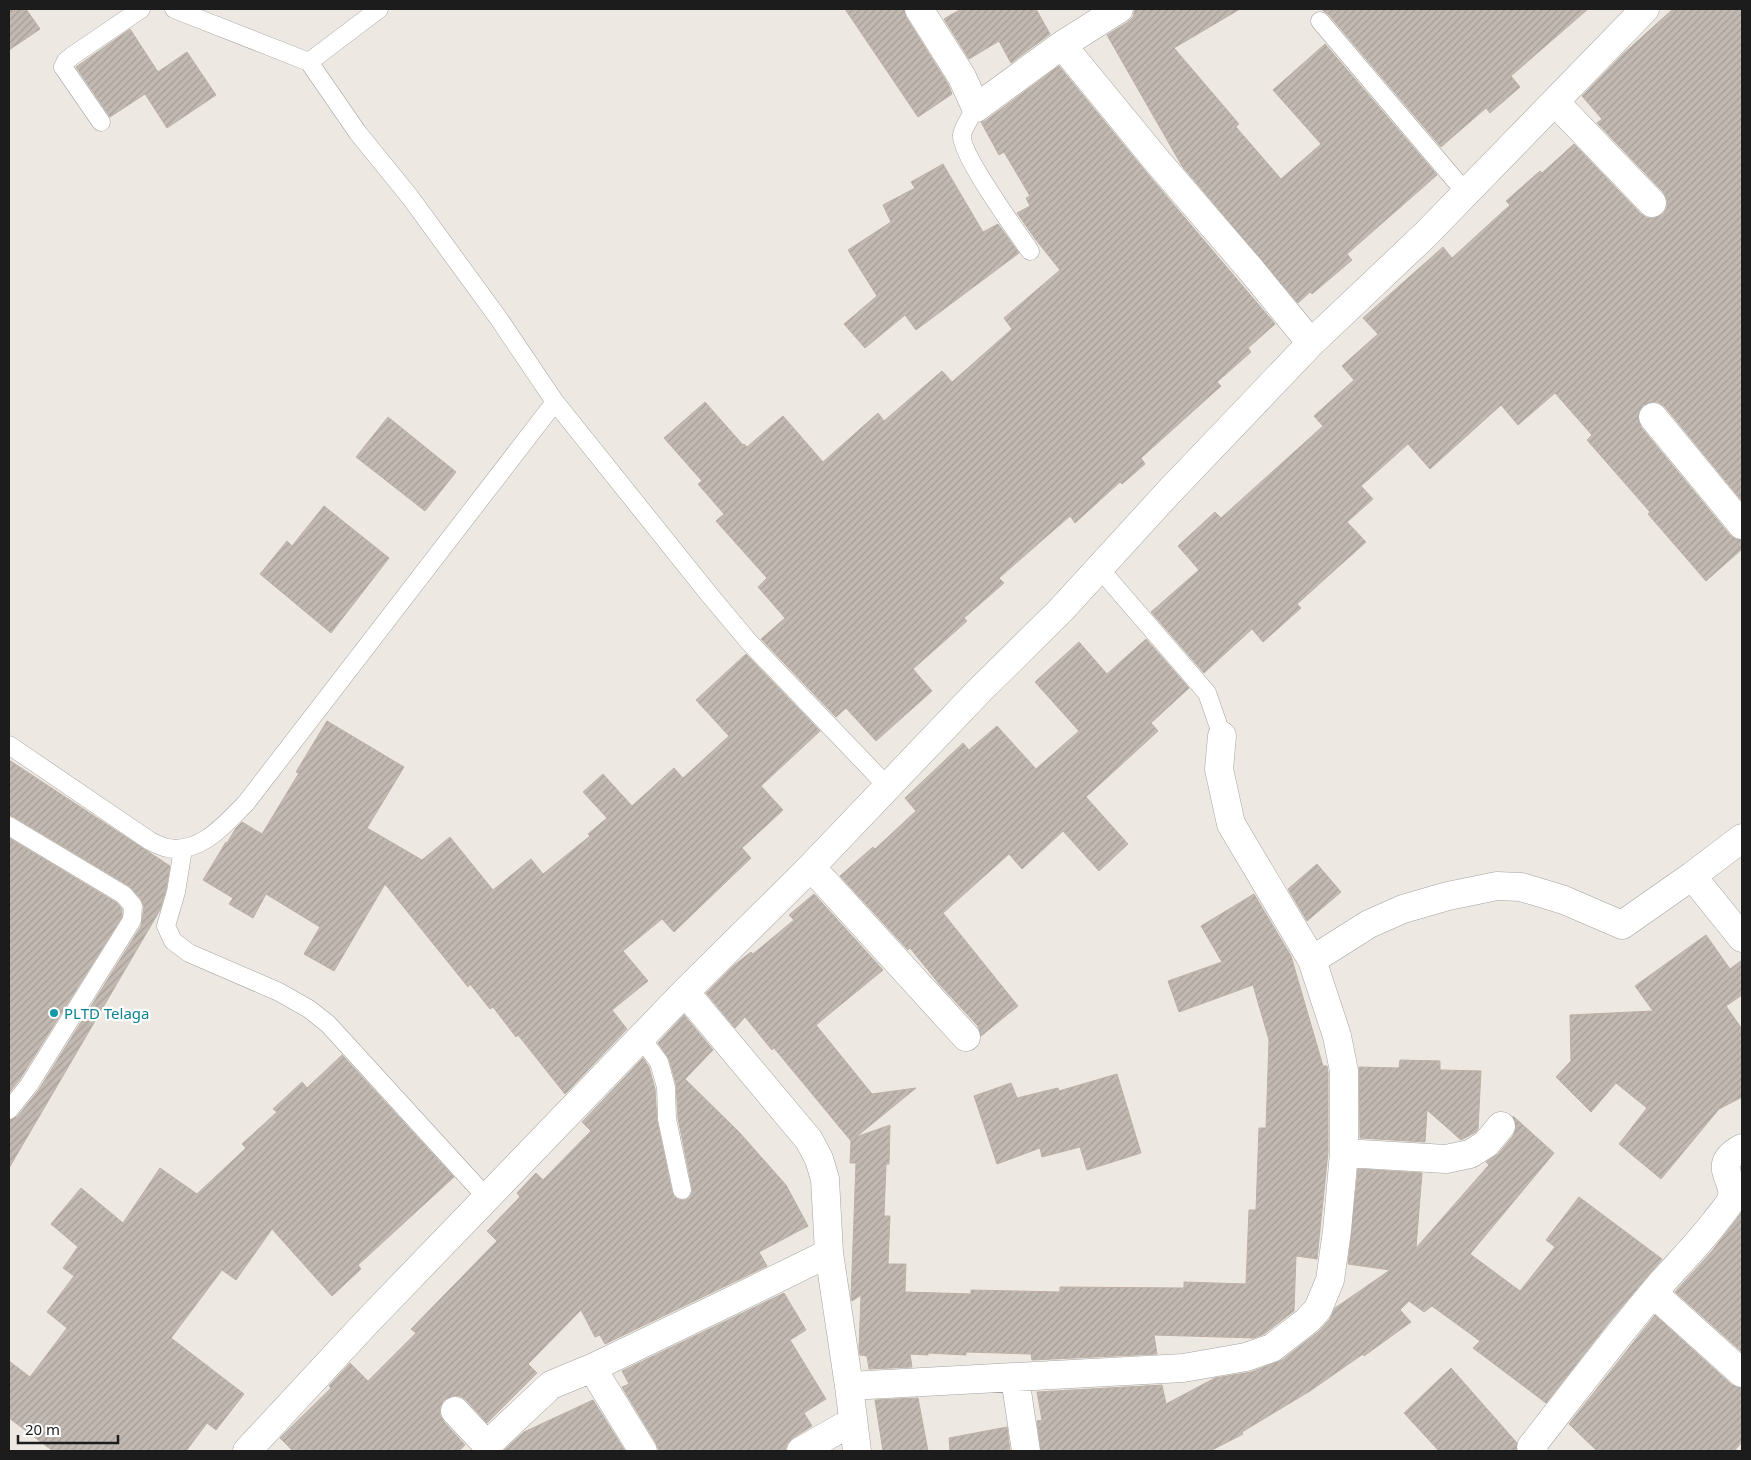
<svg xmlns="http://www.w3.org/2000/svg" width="1751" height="1460" viewBox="0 0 1751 1460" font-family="'Noto Sans',sans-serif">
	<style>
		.building { fill: url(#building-hatch); stroke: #beb0a5 }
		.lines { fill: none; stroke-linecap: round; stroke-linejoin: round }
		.lane-casing { stroke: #a3a3a3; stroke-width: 19 }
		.street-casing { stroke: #a3a3a3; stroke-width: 29 }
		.lane { stroke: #fff; stroke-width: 18 }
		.street { stroke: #fff; stroke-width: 28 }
		.culture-dot { fill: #0f9aa8; stroke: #fff; stroke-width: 2 }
		.labels { text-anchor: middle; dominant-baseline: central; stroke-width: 4.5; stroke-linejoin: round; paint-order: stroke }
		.culture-label { font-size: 15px; fill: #0d838f; stroke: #fff; text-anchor: start }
	</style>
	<defs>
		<pattern id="building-hatch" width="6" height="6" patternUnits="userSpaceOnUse" patternTransform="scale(1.25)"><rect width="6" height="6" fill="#c1b9b2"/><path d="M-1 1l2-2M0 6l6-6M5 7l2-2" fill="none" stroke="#a59e98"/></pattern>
	</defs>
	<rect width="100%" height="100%" fill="#ede9e2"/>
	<path class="building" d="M 9,9 L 26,9 L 40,29 L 9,50 Z
		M 845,9 L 904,9 L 906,17 L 948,84 L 952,94 L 918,117 Z
		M 961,9 L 1036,9 L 1050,34 L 1011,63 L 999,41 L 969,59 L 944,19 Z
		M 1135,9 L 1240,9 L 1174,48 L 1239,124 L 1236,127 L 1281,179 L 1321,144 L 1273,90 L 1325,44 L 1437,175 L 1347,254 L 1352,260 L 1312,294 L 1310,292 L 1298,303 L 1182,166 L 1107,35 L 1128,22 L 1133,17 Z
		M 1321,9 L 1588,9 L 1511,76 L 1520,87 L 1490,113 L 1486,108 L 1441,147 L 1328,14 Z
		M 1673,9 L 1742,9 L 1742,501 L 1665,407 L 1658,402 L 1651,402 L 1643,405 L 1639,411 L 1638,419 L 1641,427 L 1730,535 L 1736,539 L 1742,540 L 1742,549 L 1706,581 L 1648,514 L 1650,512 L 1587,440 L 1592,435 L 1555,393 L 1518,425 L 1501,405 L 1430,469 L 1408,444 L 1361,486 L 1373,499 L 1347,522 L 1366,542 L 1297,604 L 1301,608 L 1263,642 L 1252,629 L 1204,673 L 1151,612 L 1199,570 L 1178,546 L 1215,512 L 1221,518 L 1323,426 L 1314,416 L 1354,380 L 1342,366 L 1378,334 L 1363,318 L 1443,247 L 1452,258 L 1510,205 L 1506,201 L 1540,171 L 1542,173 L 1574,144 L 1641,214 L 1647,218 L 1655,218 L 1663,214 L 1667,207 L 1667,200 L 1664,193 L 1597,123 L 1602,119 L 1582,96 L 1623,54 Z
		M 130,29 L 158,72 L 187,52 L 216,95 L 167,128 L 145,94 L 110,117 L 76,67 Z
		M 1059,66 L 1146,172 L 1275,324 L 1248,348 L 1251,352 L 1217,382 L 1221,386 L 1141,458 L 1145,464 L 1122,484 L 1120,482 L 1075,523 L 1070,516 L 999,578 L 1004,583 L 964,618 L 967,621 L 913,669 L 932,691 L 876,741 L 846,708 L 836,717 L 761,639 L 785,618 L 758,587 L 767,578 L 716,521 L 724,514 L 698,484 L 702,481 L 664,438 L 705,402 L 743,445 L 744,444 L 747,447 L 783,416 L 823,462 L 878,413 L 884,421 L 942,371 L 952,382 L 1012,329 L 1004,318 L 1060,270 L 1036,240 L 1017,213 L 1030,206 L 1026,198 L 1030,196 L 1004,152 L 999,155 L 981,122 L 985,121 Z
		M 943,164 L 983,232 L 998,224 L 1019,253 L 916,330 L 905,315 L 865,348 L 844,324 L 877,296 L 848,250 L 891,222 L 883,205 L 915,188 L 911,182 Z
		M 388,417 L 456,472 L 425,511 L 356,457 Z
		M 324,506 L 389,558 L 331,633 L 260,574 L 287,541 L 292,546 Z
		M 1146,639 L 1189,688 L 1151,723 L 1158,731 L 1086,797 L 1128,844 L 1099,871 L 1063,831 L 1022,869 L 1009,854 L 943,913 L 1018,1006 L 981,1036 L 978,1026 L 940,985 L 910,948 L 908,950 L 840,876 L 873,847 L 875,849 L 916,811 L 905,798 L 963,743 L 969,750 L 997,726 L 1036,769 L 1079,731 L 1035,682 L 1079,642 L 1107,674 Z
		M 746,654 L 820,731 L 761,786 L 783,810 L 742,848 L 751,858 L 674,932 L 662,919 L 623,951 L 648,981 L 612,1010 L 627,1029 L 565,1094 L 518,1035 L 516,1037 L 493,1007 L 490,1009 L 470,984 L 468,987 L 385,884 L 334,971 L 304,954 L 320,927 L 266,894 L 253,918 L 229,904 L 233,898 L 203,880 L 226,842 L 227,843 L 236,828 L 242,822 L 262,834 L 299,773 L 296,772 L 327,721 L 404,767 L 367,828 L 422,860 L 450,837 L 493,890 L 531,859 L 543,874 L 590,836 L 588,834 L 607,818 L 583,792 L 603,774 L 632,806 L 674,768 L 683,778 L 729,736 L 696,700 Z
		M 9,760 L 170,866 L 166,890 L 160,910 L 9,1168 L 9,1120 L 17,1117 L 38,1091 L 141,926 L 144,907 L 141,899 L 129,886 L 14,817 L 9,815 Z
		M 9,838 L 117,903 L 122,909 L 122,917 L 20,1079 L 9,1093 Z
		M 1317,864 L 1341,892 L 1307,921 L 1288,889 Z
		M 814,894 L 883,970 L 816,1025 L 872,1094 L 916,1088 L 856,1137 L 890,1125 L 889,1164 L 886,1164 L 884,1216 L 890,1216 L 888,1264 L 906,1264 L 905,1292 L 971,1294 L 971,1290 L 1060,1292 L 1060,1287 L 1184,1288 L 1184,1282 L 1246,1284 L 1249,1210 L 1256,1210 L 1259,1128 L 1266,1128 L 1269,1040 L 1253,985 L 1179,1012 L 1168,981 L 1222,962 L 1201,926 L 1254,894 L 1291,956 L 1323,1066 L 1327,1066 L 1328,1073 L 1328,1152 L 1317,1259 L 1296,1256 L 1294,1311 L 1264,1334 L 1254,1338 L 1154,1335 L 1157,1354 L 1032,1360 L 1031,1354 L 966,1352 L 966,1355 L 928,1353 L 928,1355 L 910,1354 L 912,1367 L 869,1369 L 867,1356 L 860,1355 L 859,1349 L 861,1295 L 852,1301 L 851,1297 L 856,1163 L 850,1163 L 851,1141 L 774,1048 L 772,1050 L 745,1017 L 735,1028 L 706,993 L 733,966 L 751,952 L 753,954 L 794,920 L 789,915 Z
		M 1706,935 L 1730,969 L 1742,960 L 1742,995 L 1726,1006 L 1742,1029 L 1742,1097 L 1719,1109 L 1661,1179 L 1619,1144 L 1647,1108 L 1616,1083 L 1591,1112 L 1556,1077 L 1571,1061 L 1570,1015 L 1653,1011 L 1635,986 Z
		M 684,1015 L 713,1050 L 685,1079 L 739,1132 L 786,1185 L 808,1226 L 759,1252 L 767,1266 L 605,1344 L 600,1335 L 595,1337 L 581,1310 L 528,1364 L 537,1373 L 487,1423 L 466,1400 L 460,1396 L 452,1396 L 444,1400 L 440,1407 L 440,1415 L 444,1422 L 465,1445 L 459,1451 L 293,1451 L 280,1438 L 331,1388 L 329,1386 L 350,1363 L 368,1381 L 416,1333 L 411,1329 L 497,1241 L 487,1231 L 520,1197 L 517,1193 L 536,1173 L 543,1180 L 591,1131 L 582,1122 L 643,1058 L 649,1067 L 655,1089 L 657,1121 L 672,1192 L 674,1197 L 679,1200 L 685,1200 L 689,1198 L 692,1193 L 692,1188 L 678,1118 L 676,1084 L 669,1059 L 658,1043 Z
		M 342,1055 L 454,1177 L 358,1265 L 361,1269 L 332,1296 L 272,1229 L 236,1280 L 222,1270 L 171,1338 L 244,1394 L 216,1430 L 207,1423 L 186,1451 L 53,1451 L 9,1418 L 9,1361 L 30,1377 L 67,1328 L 47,1312 L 74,1276 L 63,1268 L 78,1247 L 51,1224 L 81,1188 L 123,1223 L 160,1168 L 197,1194 L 246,1148 L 242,1144 L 277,1112 L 273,1109 L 302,1082 L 307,1088 Z
		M 1400,1060 L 1440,1061 L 1440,1070 L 1481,1071 L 1478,1129 L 1476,1132 L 1461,1140 L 1427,1110 L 1425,1142 L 1360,1138 L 1359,1067 L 1399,1068 Z
		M 1117,1074 L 1141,1153 L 1087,1170 L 1080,1147 L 1042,1157 L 1040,1148 L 997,1164 L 974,1096 L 1011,1083 L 1017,1098 L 1058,1088 L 1059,1091 Z
		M 1513,1116 L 1554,1153 L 1470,1254 L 1520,1291 L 1555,1247 L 1546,1240 L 1579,1197 L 1662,1259 L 1610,1321 L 1546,1403 L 1473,1348 L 1480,1341 L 1432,1306 L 1424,1312 L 1409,1301 L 1400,1310 L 1411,1322 L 1364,1356 L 1363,1354 L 1310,1391 L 1242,1432 L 1243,1434 L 1210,1451 L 1041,1451 L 1037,1421 L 1042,1420 L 1037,1392 L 1162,1385 L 1166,1404 L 1215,1378 L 1251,1372 L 1282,1360 L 1318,1332 L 1330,1319 L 1335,1308 L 1390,1270 L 1348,1264 L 1358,1169 L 1422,1173 L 1416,1248 L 1489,1165 L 1486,1162 L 1498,1154 L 1513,1136 L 1516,1128 Z
		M 1742,1212 L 1742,1352 L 1675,1292 L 1712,1251 Z
		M 784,1293 L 806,1330 L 790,1340 L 826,1399 L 804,1413 L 812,1426 L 793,1438 L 787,1444 L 785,1451 L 659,1451 L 656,1443 L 622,1387 L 629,1384 L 622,1371 Z
		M 1655,1315 L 1732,1385 L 1742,1388 L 1742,1442 L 1734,1451 L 1597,1451 L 1569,1424 Z
		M 1451,1368 L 1517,1443 L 1517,1451 L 1439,1451 L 1404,1413 Z
		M 918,1398 L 928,1451 L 883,1451 L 875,1400 Z
		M 593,1400 L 625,1451 L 503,1451 L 524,1432 Z
		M 1007,1427 L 1010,1451 L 950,1451 L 949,1438 Z"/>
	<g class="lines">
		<defs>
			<path id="lane" d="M 1320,21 L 1466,193
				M 309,62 L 379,9
				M 976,108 C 972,114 963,129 962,135 C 960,154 1017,232 1030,251
				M 101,122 L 63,67 L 66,61 L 72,56 L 141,9
				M 555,402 L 708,593 L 749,642 L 889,788
				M 1099,568 L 1207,693 L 1222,736
				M 9,745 L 150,841 C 156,844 162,847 168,848 C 201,854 226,823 246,803 L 555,402 L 499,319 L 410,197 L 358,133 L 309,62 L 174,9
				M 9,826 L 124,895 L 133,906 L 132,920 L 29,1085 L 9,1110
				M 183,849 L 176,892 L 166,926 L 173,941 L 189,953 L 279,992 L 309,1009 L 328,1024 L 487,1198
				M 641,1038 L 659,1062 L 666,1087 L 667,1119 L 682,1190"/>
			<path id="street" d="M 919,9 L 962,77 L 976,108 L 1062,45 L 1158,162 L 1252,271 L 1311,343
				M 1062,45 L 1119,9
				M 1555,102 L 1652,203
				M 1653,417 L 1742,525
				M 1222,736 L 1219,769 L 1231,824 L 1312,960 L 1369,924 L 1403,909 L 1448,896 L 1497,886 L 1521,887 L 1564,900 L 1622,925 L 1692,876 L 1742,838
				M 811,867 L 966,1037
				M 1692,876 L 1742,938
				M 1312,960 L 1337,1036 L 1344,1071 L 1344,1153
				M 685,992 L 809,1140 L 819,1159 L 825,1179 L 829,1253 L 849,1386 L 857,1451
				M 1653,1293 L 1742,1373
				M 592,1368 L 643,1451
				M 1015,1378 L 1026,1451
				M 849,1386 L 1183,1368 L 1246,1357 L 1272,1348 L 1307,1321 L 1318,1309 L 1330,1280 L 1337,1231 L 1344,1153 L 1446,1159 L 1470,1154 L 1486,1144 L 1501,1126
				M 455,1411 L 487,1445 L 551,1385 L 592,1368 L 729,1302 L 829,1253
				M 247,1451 L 365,1324 L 685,992 L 811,867 L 978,692 L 1061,610 L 1167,494 L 1311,343 L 1425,235 L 1645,9
				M 801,1451 L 853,1421
				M 1534,1451 L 1531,1447 C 1571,1396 1611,1343 1653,1293 C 1673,1269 1696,1247 1715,1222 C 1720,1215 1728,1207 1731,1200 C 1739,1180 1708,1166 1742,1148"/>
		</defs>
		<use href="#lane" class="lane-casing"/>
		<use href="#street" class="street-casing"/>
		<use href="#lane" class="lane"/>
		<use href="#street" class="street"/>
	</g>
	<circle class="culture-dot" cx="54" cy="1013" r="5"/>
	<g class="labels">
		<g class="culture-label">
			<text x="64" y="1013">PLTD Telaga</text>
		</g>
	</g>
	<rect width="1751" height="1460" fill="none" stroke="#1c1c1c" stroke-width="20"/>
	<path d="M18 1435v8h100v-8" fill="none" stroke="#1c1c1c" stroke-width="2.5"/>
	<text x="25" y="1435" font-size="15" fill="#1c1c1c" stroke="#ffffff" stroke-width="4" paint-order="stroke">20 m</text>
</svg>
